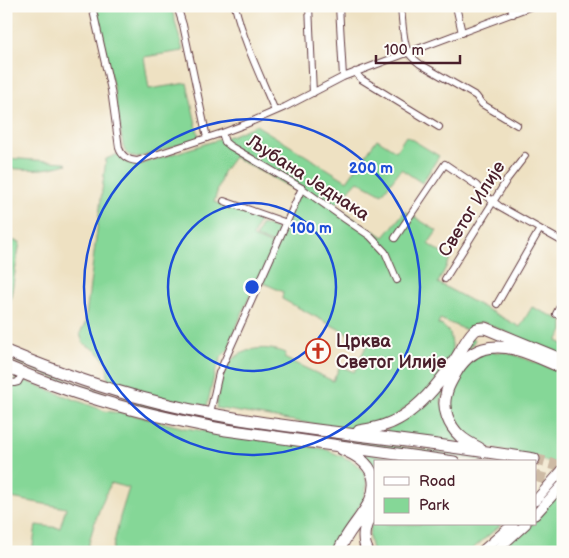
<svg xmlns="http://www.w3.org/2000/svg" width="569" height="558" viewBox="0 0 569 558" font-family="'Balsamiq Sans',sans-serif">
	<style>
		.green { fill: #85d797; stroke: #687b61; fill-rule: evenodd }
		.lines { fill: none; stroke-linecap: round; stroke-linejoin: round }
		.highway-tunnel { stroke: #cdbaa4; stroke-width: 11; stroke-dasharray: 11 5.5; stroke-linecap: butt }
		.street-casing { stroke: #633c42; stroke-width: 8 }
		.secondary-casing { stroke: #633c42; stroke-width: 11 }
		.highway-casing { stroke: #633c42; stroke-width: 13 }
		.street { stroke: #fff; stroke-width: 6 }
		.secondary { stroke: #fff; stroke-width: 9 }
		.highway { stroke: #fff; stroke-width: 11 }
		.ring { fill: none; stroke: #1d4ed8; stroke-width: 2.5 }
		.labels { text-anchor: middle; dominant-baseline: central; stroke-width: 4; stroke-linejoin: round; paint-order: stroke }
		.street-label { font-size: 18px; fill: #4a1f2b; stroke: #fdfcf7 }
		.poi-label { font-size: 18px; font-weight: bold; fill: #4a1f2b; stroke: #fdfcf7; text-anchor: start }
		.centre { fill: #1d4ed8; stroke: #fdfcf7; stroke-width: 2.5 }
		.ring-label { font-size: 15px; text-anchor: middle; font-weight: bold; fill: #1d4ed8; stroke: #fdfcf7; stroke-width: 4; stroke-linejoin: round; paint-order: stroke }
	</style>
	<rect width="100%" height="100%" fill="#fdfcf7"/>
	<filter id="ink" filterUnits="userSpaceOnUse"><feTurbulence type="fractalNoise" baseFrequency=".02" numOctaves="2"/><feDisplacementMap in="SourceGraphic" scale="10" xChannelSelector="R" yChannelSelector="G"/><feConvolveMatrix kernelMatrix="1 2 1 2 8 2 1 2 1" color-interpolation-filters="sRGB"/></filter>
	<filter id="wash" filterUnits="userSpaceOnUse"><feTurbulence type="fractalNoise" baseFrequency=".0096" numOctaves="4" result="noise"/><feDisplacementMap in="SourceGraphic" scale="20" xChannelSelector="R" yChannelSelector="G"/><feGaussianBlur stdDeviation="1.12" result="paint"/><feColorMatrix in="noise" values="0 0 0 0 0 0 0 0 0 0 0 0 0 0 0 0 0 1.4 0 .05"/><feComposite in="paint" operator="in"/></filter>
	<g filter="url(#wash)">
		<rect width="100%" height="100%" fill="#eee1c2"/>
		<path class="green" d="M 95,6 L 171,6 L 183,51 L 144,57 L 149,89 L 187,83 L 199,138 L 137,158 C 129,156 125,154 123,146 L 114,90 Z
			M 256,125 L 347,181 L 377,139 L 396,151 L 406,136 L 439,156 L 422,183 L 401,169 L 382,194 L 358,181 L 334,206 L 384,237 L 405,211 L 437,231 L 428,244 L 450,259 L 438,283 L 520,327 L 532,307 L 563,321 L 563,331 L 557,341 L 563,344 L 563,357 L 483,322 L 476,324 L 469,331 L 440,319 L 438,324 L 443,326 L 450,333 L 452,344 L 452,357 L 431,388 L 390,420 L 358,428 L 345,429 L 306,423 L 216,408 C 218,394 221,376 229,363 C 231,360 234,358 237,356 C 252,346 270,347 286,353 L 284,358 L 333,381 L 340,366 L 354,372 L 367,344 L 282,299 L 283,292 L 257,280 L 233,334 L 229,349 L 222,356 L 215,372 L 207,406 L 148,394 L 108,382 L 107,363 L 97,351 L 83,343 L 80,333 L 85,324 L 106,159 L 118,154 L 126,162 L 138,165 L 233,135 ZM 234,157 L 297,191 L 275,246 L 253,237 L 260,218 L 214,202 L 223,172 Z
			M 6,158 L 64,162 L 67,164 C 44,171 29,170 6,168 Z
			M 261,224 L 280,230 L 274,244 L 256,237 Z
			M 10,240 L 20,242 L 8,315 L 6,314 L 6,255 Z
			M 472,338 L 475,340 L 446,383 L 441,401 L 461,443 L 381,433 L 411,416 Z
			M 483,352 L 503,352 L 515,355 L 563,373 L 563,457 L 557,464 L 532,457 L 478,445 L 455,427 L 447,403 L 458,373 Z
			M 6,355 L 57,376 L 116,397 L 166,409 L 293,432 L 491,459 L 490,462 L 348,443 L 226,424 L 165,412 L 116,399 L 56,379 L 6,358 Z
			M 15,377 L 105,411 L 133,415 L 185,428 L 325,449 L 352,461 L 364,471 L 367,485 L 363,501 L 339,535 L 334,552 L 112,552 L 120,517 L 129,488 L 111,483 C 100,505 92,528 87,552 L 32,552 L 36,525 L 60,528 L 66,508 L 6,497 L 6,408 Z
			M 356,452 L 422,462 L 375,462 L 375,473 Z
			M 563,487 L 563,552 L 497,552 L 528,524 L 535,524 L 535,517 Z
			M 375,515 L 375,524 L 502,524 L 469,552 L 373,552 C 367,535 369,531 375,515 Z"/>
	</g>
	<g filter="url(#ink)">
		<g class="lines">
			<path class="highway-tunnel" d="M 534,459 L 563,467
				M 535,476 L 562,484"/>
			<defs>
				<path id="street" d="M 92,6 L 111,90 L 119,148 C 122,157 128,160 137,161 L 222,133 L 246,124 L 285,107 L 343,77 L 532,6
					M 177,6 L 183,25 L 207,138
					M 235,6 C 244,43 261,77 275,111
					M 309,6 L 313,93
					M 339,6 L 343,77
					M 401,6 C 402,18 403,42 408,52 C 411,57 415,60 420,64 L 476,96 L 482,104 L 517,125
					M 456,6 L 462,33
					M 511,6 L 513,14
					M 355,72 L 361,79 L 439,127
					M 222,133 L 225,142 L 230,146 L 300,187 L 345,219 L 370,236 L 385,252 L 397,280
					M 224,201 L 287,223
					M 395,238 L 445,164 L 476,185 L 486,196 L 499,206 L 563,242
					M 445,279 L 508,178 L 525,156
					M 497,304 L 540,229
					M 556,314 L 563,301
					M 10,382 L 14,383 L 18,382 L 23,373
					M 210,413 L 219,373 L 302,188"/>
				<path id="secondary" d="M 535,501 L 563,469
					M 535,515 L 563,484
					M 481,552 L 513,524
					M 495,552 L 526,524"/>
				<path id="highway" d="M 6,351 C 52,370 98,387 146,399 C 215,418 287,426 358,435 C 417,442 476,450 534,459
					M 6,366 C 36,379 68,391 99,400 C 141,413 184,422 226,430 L 454,462
					M 359,431 C 378,428 393,424 409,412 C 428,398 444,377 457,357 C 462,349 467,338 474,331 C 477,328 480,328 485,328 L 563,360
					M 479,448 C 473,445 465,441 460,436 C 449,426 442,409 446,395 C 447,387 452,380 455,374 C 461,363 470,353 483,349 C 510,341 538,358 563,368
					M 339,552 C 346,527 381,504 373,476 C 368,462 356,455 342,449
					M 368,552 C 359,534 367,522 375,506"/>
			</defs>
			<use href="#street" class="street-casing"/>
			<use href="#secondary" class="secondary-casing"/>
			<use href="#highway" class="highway-casing"/>
			<use href="#street" class="street"/>
			<use href="#secondary" class="secondary"/>
			<use href="#highway" class="highway"/>
		</g>
	</g>
	<g class="ring">
		<circle cx="252" cy="287" r="84"/>
		<circle cx="252" cy="287" r="168"/>
	</g>
	<defs>
		<symbol id="church-ring" viewBox="-11 -11 22 22"><circle r="9.5" fill="#fdfcf7" stroke="#c8321e" stroke-width="1.5"/><path d="M-1.2-6h2.4v3.5h3.3v2.4h-3.3V6h-2.4V-.1h-3.3v-2.4h3.3Z" fill="#c8321e"/></symbol>
	</defs>
	<g fill-rule="evenodd">
		<use href="#church-ring" x="304" y="337" width="28" height="28"/>
	</g>
	<g class="labels">
		<g class="street-label">
			<text transform="translate(308 178) rotate(33)">Љубана Једнака</text>
			<text transform="translate(472 209) rotate(-58)">Светог Илије</text>
		</g>
		<g class="poi-label">
			<text x="336" y="341">Црква<tspan x="336" dy="21">Светог Илије</tspan></text>
		</g>
	</g>
	<circle cx="252" cy="287" r="8" class="centre"/>
	<g class="ring-label">
		<text x="371" y="173">200 m</text>
		<text x="311" y="233">100 m</text>
	</g>
	<rect width="569" height="558" fill="none" stroke="#fdfcf7" stroke-width="25"/>
	<rect x="374" y="460" width="162" height="65" fill="#fdfcf7" stroke="#b5a4a5"/>
	<rect x="384" y="477" width="25" height="8" fill="#ffffff" stroke="#b5a4a5"/>
	<text x="419" y="486" font-size="15" fill="#4a1f2b">Road</text>
	<rect x="384" y="498" width="25" height="15" fill="#85d797" stroke="#b5a4a5"/>
	<text x="419" y="510" font-size="15" fill="#4a1f2b">Park</text>
	<path d="M376 55v8h84v-8" fill="none" stroke="#4a1f2b" stroke-width="2.5"/>
	<text x="384" y="55" font-size="15" fill="#4a1f2b" stroke="#fdfcf7" stroke-width="4" paint-order="stroke">100 m</text>
</svg>
